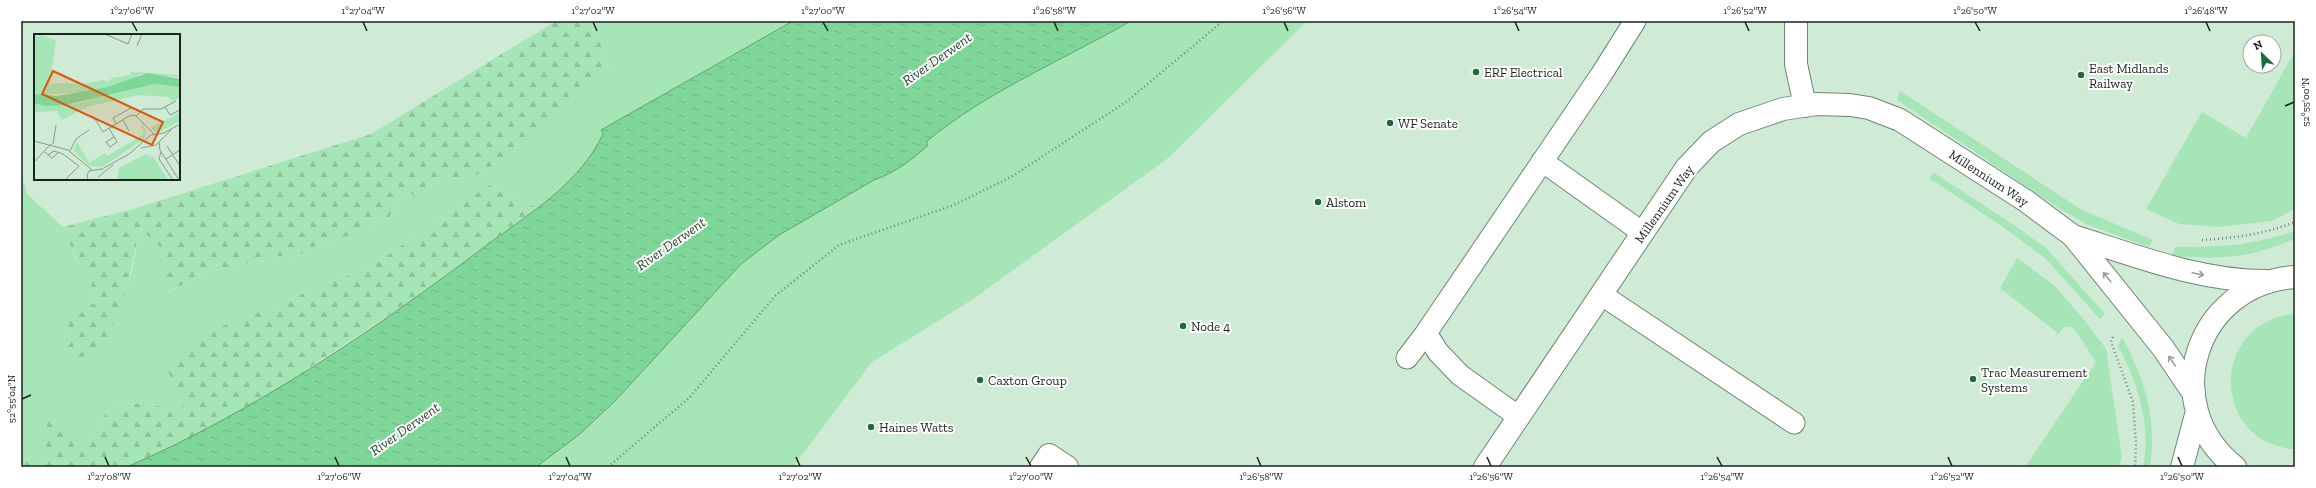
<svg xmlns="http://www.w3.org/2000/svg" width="2316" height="488" viewBox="0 0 2316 488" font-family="'Zilla Slab',serif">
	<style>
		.grass { fill: #a5e5b6 }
		.forest { fill: url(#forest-firs) }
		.water { fill: url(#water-ripples); stroke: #60a173 }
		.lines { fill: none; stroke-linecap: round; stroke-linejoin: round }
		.lane-casing { stroke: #6e8774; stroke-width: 23 }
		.street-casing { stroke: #6e8774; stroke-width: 24 }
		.secondary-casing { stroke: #6e8774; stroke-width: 24 }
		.path { stroke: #748778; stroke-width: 2.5; stroke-dasharray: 1 3; stroke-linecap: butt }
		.lane { stroke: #fff; stroke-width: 21 }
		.street { stroke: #fff; stroke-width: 22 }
		.secondary { stroke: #fff; stroke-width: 22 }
		.oneway { stroke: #989c98 }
		.ticks { fill: none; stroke: #19231b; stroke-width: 1.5 }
		.poi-dot { fill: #1b6b3c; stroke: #fff; stroke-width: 1.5 }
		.labels { text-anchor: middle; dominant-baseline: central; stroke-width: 4; stroke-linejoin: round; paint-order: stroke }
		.poi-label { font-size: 13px; fill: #19231b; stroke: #fff; text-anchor: start }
		.street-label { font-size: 13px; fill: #19231b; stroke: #fff }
		.water-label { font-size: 14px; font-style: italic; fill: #183d25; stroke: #fff }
		.inset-road { fill: none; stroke: #869b8b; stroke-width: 1 }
		.view { fill: #de560d; fill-opacity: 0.15; stroke: #de560d; stroke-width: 2 }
		.inset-edge { fill: none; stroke: #19231b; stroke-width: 2 }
		.neatline { fill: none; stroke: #19231b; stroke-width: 1.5 }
		.ticks-label { font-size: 10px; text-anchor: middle; fill: #19231b }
	</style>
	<defs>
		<pattern id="forest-firs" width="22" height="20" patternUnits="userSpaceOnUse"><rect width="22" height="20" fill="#a5e5b6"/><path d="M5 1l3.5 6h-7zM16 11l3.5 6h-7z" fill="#8dc49c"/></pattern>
		<pattern id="water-ripples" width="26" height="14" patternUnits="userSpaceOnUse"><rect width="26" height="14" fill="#7ed799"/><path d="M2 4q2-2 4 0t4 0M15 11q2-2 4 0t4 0" fill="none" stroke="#6cb883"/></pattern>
	</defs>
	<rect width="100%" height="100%" fill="#cfebd6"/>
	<path class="grass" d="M 590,21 L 793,21 L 602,130 L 603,133 C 588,167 564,184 537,208 L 489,185 L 372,266 L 210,331 L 191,403 L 171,411 L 147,402 L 110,408 L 86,440 L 42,457 L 21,462 L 21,176 L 28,195 L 63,227 L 76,259 L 91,278 L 94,306 L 63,323 L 71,343 L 111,331 L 132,271 L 140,228 L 164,251 L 168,292 L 212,271 L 278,256 L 294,258 L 313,247 L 345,237 L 389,218 L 399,198 L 435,179 L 447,175 L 465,182 L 514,152 L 612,70 Z
		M 1131,21 L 1307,21 L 1167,159 L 973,299 L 872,362 L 793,467 L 536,467 L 580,434 L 616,400 L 741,264 L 779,235 L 874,180 C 894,173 911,161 927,146 L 927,141 C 988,91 1063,60 1131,21 Z
		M 2295,51 L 2295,209 L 2271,221 L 2219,227 L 2179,224 L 2146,209 L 2202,112 L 2246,138 Z
		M 1900,91 L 2082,210 L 2153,240 L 2149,247 L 2088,225 L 2057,207 L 1897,100 Z
		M 1934,173 L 2014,225 L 2046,248 L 2105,314 L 2100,319 L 2045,258 L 2003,227 L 1929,178 Z
		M 2295,231 L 2295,239 C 2247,259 2223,259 2172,256 L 2175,247 C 2220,247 2251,246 2295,231 Z
		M 2017,258 L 2054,285 L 2085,321 L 2106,349 L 2122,457 L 2119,467 L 2025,467 L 2096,362 L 2073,327 L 2063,327 L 2059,334 L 2000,288 Z
		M 2295,314 L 2295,449 L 2290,449 C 2276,446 2263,442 2252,432 C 2222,403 2224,352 2258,327 C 2269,320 2282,314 2295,314 Z
		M 2122,337 C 2145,380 2157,417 2150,467 L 2143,467 C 2152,427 2137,380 2118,346 Z"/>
	<path class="forest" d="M 556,21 L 590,21 L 612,70 L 565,113 L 514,152 L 465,182 L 447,175 L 435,179 L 433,192 L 416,198 L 410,192 L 399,198 L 389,218 L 345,237 L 313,247 L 294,258 L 278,256 L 212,271 L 167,292 L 164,251 L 140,228 C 133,258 122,328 98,347 C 91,352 83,356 76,360 L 62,353 L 71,343 L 63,323 L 88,302 L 94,305 L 91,278 L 76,259 L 63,227 L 133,209 L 371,134 Z
		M 489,185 L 537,208 L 410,301 L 264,398 L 222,422 L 127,467 L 21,467 L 21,462 L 42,457 L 48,420 L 86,440 L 110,408 L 147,402 L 171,411 L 190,403 L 166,370 L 210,331 L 372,266 Z"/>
	<path class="water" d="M 793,21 L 1131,21 C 1063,60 988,91 927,141 L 927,146 C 911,161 894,173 874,180 L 779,235 L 741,264 L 616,400 L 580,434 L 536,467 L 127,467 C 257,410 374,330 487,245 C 529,214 581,182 603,134 L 601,130 Z"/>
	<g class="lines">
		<defs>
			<path id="lane" d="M 1542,161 L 1643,233
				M 1602,295 L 1794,423
				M 1407,358 L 1426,333
				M 1519,417 L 1460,375 L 1438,352 L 1426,333 L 1601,75 L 1635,21"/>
			<path id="street" d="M 1796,21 L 1796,64 L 1805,106
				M 2073,236 C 2137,256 2199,281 2266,281
				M 1041,467 L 1049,455 L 1067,467
				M 1485,467 L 1687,167 L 1711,142 L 1739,124 L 1783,109 L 1816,104 L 1850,105 L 1869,108 L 1900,120 L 2026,201 L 2073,236 L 2163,348 L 2194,394"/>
			<path id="secondary" d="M 2182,467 L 2197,411
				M 2235,467 C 2156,404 2196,284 2295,277"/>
		</defs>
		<use href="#lane" class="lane-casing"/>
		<use href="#street" class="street-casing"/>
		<use href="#secondary" class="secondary-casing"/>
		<path class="path" d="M 2202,240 C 2234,238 2265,234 2295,222
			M 2113,337 L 2111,342 L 2133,402 L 2136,444 L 2135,467
			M 608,467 L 690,397 L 775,296 L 839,245 L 954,205 L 1011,177 L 1126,102 L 1223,21"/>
		<use href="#lane" class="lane"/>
		<use href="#street" class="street"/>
		<use href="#secondary" class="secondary"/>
	</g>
	<defs><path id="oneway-shaft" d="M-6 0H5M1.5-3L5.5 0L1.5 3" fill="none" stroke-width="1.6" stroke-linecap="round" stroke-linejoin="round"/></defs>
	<g class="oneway">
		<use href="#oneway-shaft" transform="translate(2198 274) rotate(12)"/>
		<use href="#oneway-shaft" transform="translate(2107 277) rotate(-129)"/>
		<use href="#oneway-shaft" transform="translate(2172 361) rotate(-124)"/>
	</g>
	<path class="ticks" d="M 132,22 L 137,31M 363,22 L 367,31M 593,22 L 597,31M 823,22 L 828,31M 1054,22 L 1058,31M 1284,22 L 1288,31M 1515,22 L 1519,31M 1745,22 L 1749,31M 1975,22 L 1980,31M 2206,22 L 2210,31M 2285,106 L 2294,102M 22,399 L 31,395M 105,457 L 109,466M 335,457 L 339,466M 566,457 L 570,466M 796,457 L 800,466M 1026,457 L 1031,466M 1257,457 L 1261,466M 1487,457 L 1491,466M 1717,457 L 1722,466M 1948,457 L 1952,466M 2178,457 L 2182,466"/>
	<g class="poi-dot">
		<circle cx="1476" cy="72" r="4"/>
		<circle cx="2081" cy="75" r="4"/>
		<circle cx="1390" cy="123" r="4"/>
		<circle cx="1318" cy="202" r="4"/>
		<circle cx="1183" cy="326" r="4"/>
		<circle cx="1973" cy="379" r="4"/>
		<circle cx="980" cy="380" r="4"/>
		<circle cx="871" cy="427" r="4"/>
	</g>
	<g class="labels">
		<g class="poi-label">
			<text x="2089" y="68">East Midlands<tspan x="2089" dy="15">Railway</tspan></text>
			<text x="1484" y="72">ERF Electrical</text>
			<text x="1398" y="123">WF Senate</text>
			<text x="1326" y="202">Alstom</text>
			<text x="1191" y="326">Node 4</text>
			<text x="1981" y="372">Trac Measurement<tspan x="1981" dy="15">Systems</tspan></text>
			<text x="988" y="380">Caxton Group</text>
			<text x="879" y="427">Haines Watts</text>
		</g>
		<g class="street-label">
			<text transform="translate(1989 178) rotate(33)">Millennium Way</text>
			<text transform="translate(1664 204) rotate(-55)">Millennium Way</text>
		</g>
		<g class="water-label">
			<text transform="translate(937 59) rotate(-35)">River Derwent</text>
			<text transform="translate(671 244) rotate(-35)">River Derwent</text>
			<text transform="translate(405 429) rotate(-35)">River Derwent</text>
		</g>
	</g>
	<g transform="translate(34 34)">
		<rect width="146" height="146" fill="#cfebd6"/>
		<path d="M 6,0 L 22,6 L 15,56 L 21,51 L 21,54 L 37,56 L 47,54 L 47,50 L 70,46 L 74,48 L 78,44 L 97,41 L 97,38 L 144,41 L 144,43 L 106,40 L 100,46 L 74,53 L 40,59 L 22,57 L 19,60 L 9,58 L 4,61 L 0,57 L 0,1 L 4,3 ZM 121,50 L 146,53 L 146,64 L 138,67 L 134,63 L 104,61 L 53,73 L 28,86 L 23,77 L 0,78 L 0,69 L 40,70 ZM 146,79 L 146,87 L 129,96 L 122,98 L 116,94 ZM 107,88 L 111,94 L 112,98 L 111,96 L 111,100 L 110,105 L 68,133 L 55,132 L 40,117 L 43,108 L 55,129 L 71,119 L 73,122 L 110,100 ZM 112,120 L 120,124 L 134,146 L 83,146 L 85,134 Z" fill="#a5e5b6"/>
		<path d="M 17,49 L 47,50 L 47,54 L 27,56 L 21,54 L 21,51 L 15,56 ZM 22,57 L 38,57 L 40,59 L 6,61 L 9,58 L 18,60 Z" fill="#a5e5b6"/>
		<path d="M 114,39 L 146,45 L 146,53 L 121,50 L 32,71 L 12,72 L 0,69 L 0,60 L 23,62 L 74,53 Z" fill="#7ed799"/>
		<path class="inset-road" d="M 71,0 L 94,10 L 98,0M 103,12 L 108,0M 131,73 L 136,81 L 146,76M 102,82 L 109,75 L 127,75 L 142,67M 56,83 L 59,82 L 69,98 L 95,82 L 101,81 L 120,100M 89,86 L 95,97M 82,90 L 79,84 L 97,74M 75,94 L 83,108 L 76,113 L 72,108 L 80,103M 0,107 L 34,116 L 58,136M 125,108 L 126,116 L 145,146M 19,110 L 22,91M 133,112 L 146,132M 107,114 L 122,111 L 137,96M 36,117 L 42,105 L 55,96M 11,118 L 18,124 L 24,119M 127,118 L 125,125 L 139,146M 14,121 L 20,117 L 29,120 L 45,132 L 31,146M 132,125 L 146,116M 0,128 L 17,110M 64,143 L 79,131M 54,146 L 53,141 L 55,137 L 68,135 L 95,120 L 117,101 L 130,99 L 146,90"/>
		<path class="view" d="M 19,37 L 129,88 L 118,111 L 8,60 Z"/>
		<rect width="146" height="146" class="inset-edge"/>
	</g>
	<rect width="2316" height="488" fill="none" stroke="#ffffff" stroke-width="44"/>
	<g transform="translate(2262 54) rotate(335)"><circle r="19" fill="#ffffff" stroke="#a3a7a4"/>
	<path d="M0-3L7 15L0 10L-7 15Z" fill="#1b6b3c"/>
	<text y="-6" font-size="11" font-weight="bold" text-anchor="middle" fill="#19231b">N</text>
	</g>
	<rect x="22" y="22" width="2272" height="444" class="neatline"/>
	<g class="ticks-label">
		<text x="132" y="14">1°27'06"W</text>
		<text x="363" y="14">1°27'04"W</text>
		<text x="593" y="14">1°27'02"W</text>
		<text x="823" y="14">1°27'00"W</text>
		<text x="1054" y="14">1°26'58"W</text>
		<text x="1284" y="14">1°26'56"W</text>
		<text x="1515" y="14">1°26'54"W</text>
		<text x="1745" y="14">1°26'52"W</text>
		<text x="1975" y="14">1°26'50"W</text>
		<text x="2206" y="14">1°26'48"W</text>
		<text transform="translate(2305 102) rotate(-90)" y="4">52°55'00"N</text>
		<text transform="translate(11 399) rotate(-90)" y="4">52°55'04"N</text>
		<text x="109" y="480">1°27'08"W</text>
		<text x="339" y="480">1°27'06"W</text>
		<text x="570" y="480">1°27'04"W</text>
		<text x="800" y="480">1°27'02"W</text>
		<text x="1031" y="480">1°27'00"W</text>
		<text x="1261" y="480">1°26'58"W</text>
		<text x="1491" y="480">1°26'56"W</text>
		<text x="1722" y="480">1°26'54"W</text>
		<text x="1952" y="480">1°26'52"W</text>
		<text x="2182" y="480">1°26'50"W</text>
	</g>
</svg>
